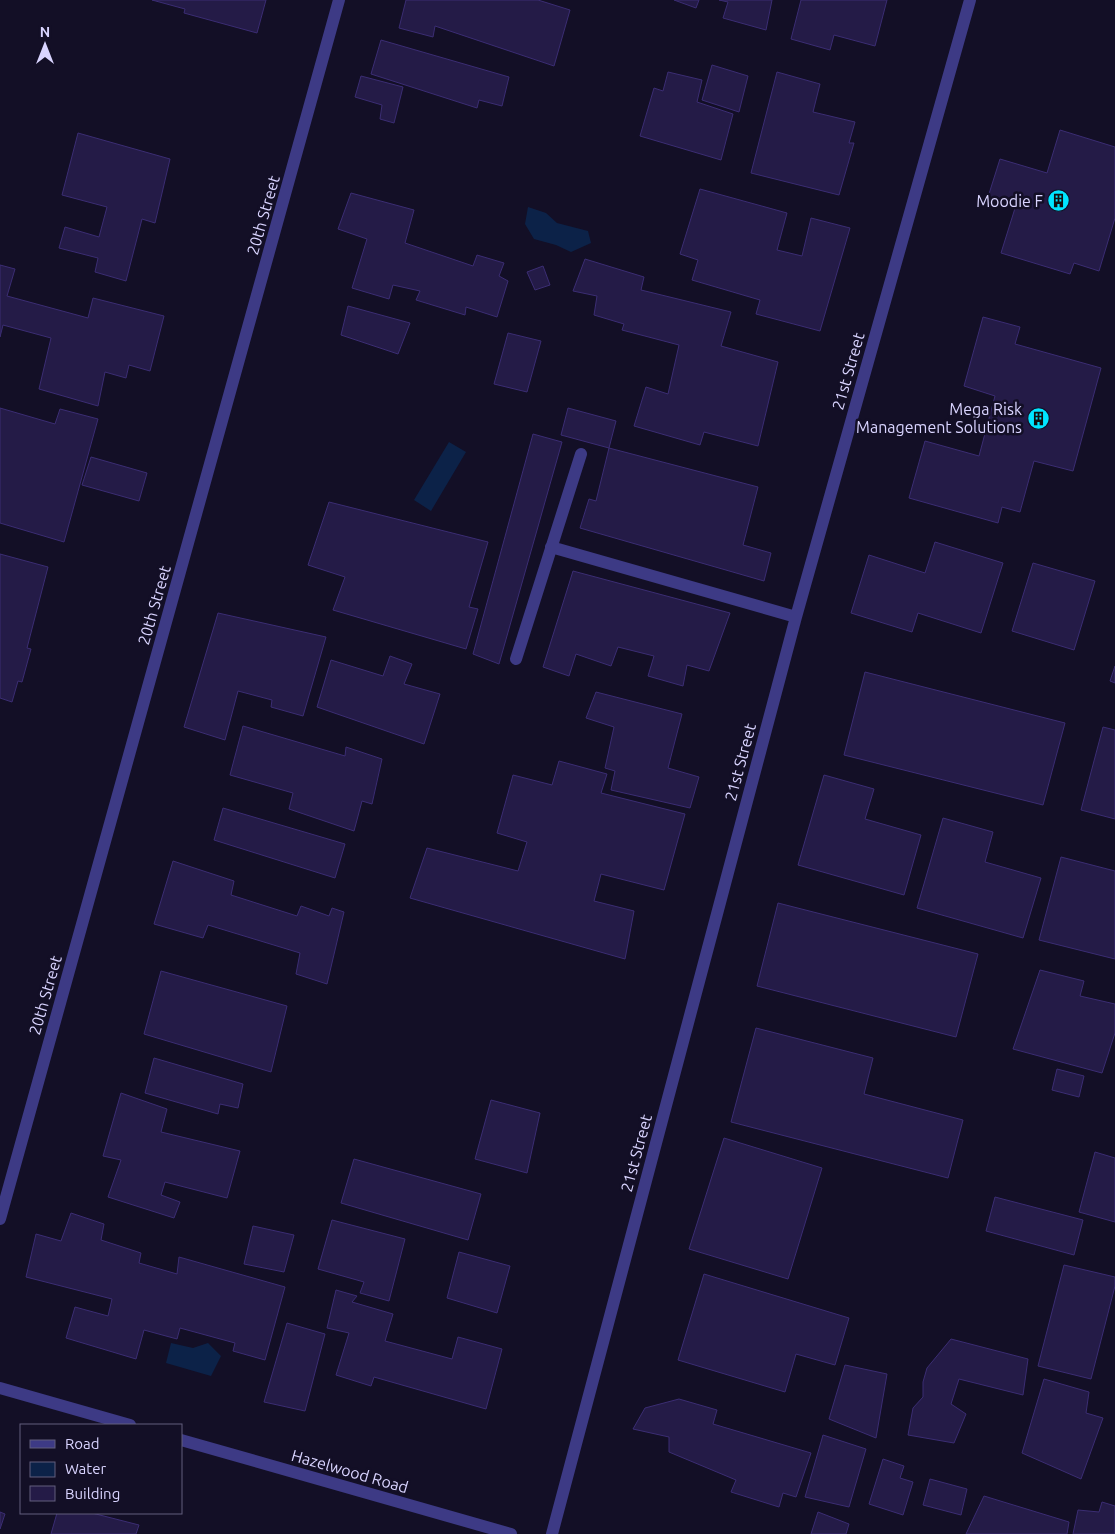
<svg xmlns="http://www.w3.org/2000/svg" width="1115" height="1534" viewBox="0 0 1115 1534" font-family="Ubuntu,sans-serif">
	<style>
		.water { fill: #0c2248 }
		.building { fill: #241b47; stroke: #3b2d73 }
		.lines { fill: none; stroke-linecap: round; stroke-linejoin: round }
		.minor { stroke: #3d3a85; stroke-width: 12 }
		.labels { text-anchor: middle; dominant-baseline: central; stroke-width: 5; stroke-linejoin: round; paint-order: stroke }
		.poi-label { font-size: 16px; fill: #d9d4ff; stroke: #130f26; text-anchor: end }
		.street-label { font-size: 16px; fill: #d9d4ff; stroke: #130f26 }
	</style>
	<rect width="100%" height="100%" fill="#130f26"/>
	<path class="water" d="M 528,207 L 546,213 L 557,223 L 588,231 L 591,243 L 571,252 L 556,245 L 534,239 L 525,224 Z
		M 449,442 L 466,452 L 431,511 L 414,500 Z
		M 171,1343 L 193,1348 L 208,1343 L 221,1356 L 211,1376 L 166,1363 Z"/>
	<path class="building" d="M 152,0 L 266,0 L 257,33 L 184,13 L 185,9 Z
		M 406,0 L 538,0 L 570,10 L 554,66 L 435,26 L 433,37 L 399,28 Z
		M 674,0 L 699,0 L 696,8 Z
		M 719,0 L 772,0 L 766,30 L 723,18 L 728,2 Z
		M 801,0 L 887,0 L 875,46 L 834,35 L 830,50 L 791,39 Z
		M 381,40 L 509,77 L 502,106 L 479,100 L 477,108 L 371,74 Z
		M 712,65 L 748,76 L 739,112 L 702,100 Z
		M 668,72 L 702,80 L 697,102 L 733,114 L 721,160 L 640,136 L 654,88 L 663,91 Z
		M 777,72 L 820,84 L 813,112 L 855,122 L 849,143 L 854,143 L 839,195 L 751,173 Z
		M 361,76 L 403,87 L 394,123 L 380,119 L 382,105 L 355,97 Z
		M 1060,130 L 1115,147 L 1115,218 L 1099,271 L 1074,263 L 1070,274 L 1001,253 L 1016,205 L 988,197 L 1000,159 L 1047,173 Z
		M 78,133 L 170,159 L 155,223 L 142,219 L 126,281 L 95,272 L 98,258 L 59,248 L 65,227 L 99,237 L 107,207 L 62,195 Z
		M 700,189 L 787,213 L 777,250 L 802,256 L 811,218 L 850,228 L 820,331 L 756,314 L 760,300 L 692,280 L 698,260 L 680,254 Z
		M 351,193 L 414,210 L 405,243 L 473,266 L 477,255 L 504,263 L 499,276 L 508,281 L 497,317 L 466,307 L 465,315 L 416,300 L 420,291 L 393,285 L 389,299 L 352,288 L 367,239 L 338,229 Z
		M 585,259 L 644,277 L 641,290 L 731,312 L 721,346 L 778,362 L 758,446 L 704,432 L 700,445 L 634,426 L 646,387 L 668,394 L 679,345 L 622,330 L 624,324 L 594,315 L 597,296 L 573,291 Z
		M 0,265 L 15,269 L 7,296 L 88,318 L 93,298 L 164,316 L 150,371 L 129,365 L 126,378 L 105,372 L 98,406 L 39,389 L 51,338 L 3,325 L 0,337 Z
		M 543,266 L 550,285 L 535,290 L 527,272 Z
		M 348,306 L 410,323 L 398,354 L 341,335 Z
		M 983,317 L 1020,327 L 1015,344 L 1101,368 L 1073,471 L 1034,461 L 1020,512 L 1002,507 L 998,523 L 909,498 L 925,441 L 979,456 L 995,396 L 964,386 Z
		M 508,333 L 541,341 L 527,392 L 494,384 Z
		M 0,408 L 55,424 L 60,409 L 98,419 L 64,542 L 0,523 Z
		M 568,408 L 616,421 L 609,448 L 561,435 Z
		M 533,434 L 562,442 L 499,664 L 473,654 Z
		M 609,448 L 758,487 L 743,545 L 771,553 L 764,581 L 580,528 L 589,499 L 596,501 Z
		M 91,457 L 147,473 L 139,501 L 82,485 Z
		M 329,502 L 488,542 L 469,607 L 478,609 L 466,649 L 333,610 L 345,577 L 308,565 Z
		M 935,542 L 1003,563 L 981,633 L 918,613 L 912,632 L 851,613 L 869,555 L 925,573 Z
		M 0,554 L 48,567 L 27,648 L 31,649 L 22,682 L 18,681 L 12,702 L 0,698 Z
		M 1033,563 L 1095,581 L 1074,650 L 1012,631 Z
		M 573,571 L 730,613 L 709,671 L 687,665 L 683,686 L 648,676 L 654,656 L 618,647 L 611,666 L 576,654 L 569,676 L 543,667 Z
		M 218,613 L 326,637 L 303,716 L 271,707 L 272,700 L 238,691 L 225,740 L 184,727 Z
		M 390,656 L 412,664 L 404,684 L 440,694 L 424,744 L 317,707 L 331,660 L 383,676 Z
		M 1115,666 L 1115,683 L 1110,681 Z
		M 865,672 L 1065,723 L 1043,805 L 844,755 Z
		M 596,692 L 682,714 L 668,768 L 699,777 L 690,808 L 611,790 L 615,771 L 605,768 L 614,727 L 586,718 Z
		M 243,726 L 345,756 L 346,747 L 382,759 L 372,804 L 362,801 L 354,831 L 289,809 L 293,793 L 230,775 Z
		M 1103,727 L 1115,730 L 1115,819 L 1081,810 Z
		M 559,761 L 607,774 L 601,793 L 685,814 L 664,890 L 601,874 L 594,901 L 634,911 L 625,959 L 410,898 L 427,848 L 518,871 L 527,842 L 497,833 L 513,775 L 552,785 Z
		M 824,775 L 874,789 L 865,819 L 921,835 L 904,895 L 798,865 Z
		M 223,808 L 345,844 L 335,878 L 214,840 Z
		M 943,818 L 993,832 L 985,862 L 1041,878 L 1023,938 L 917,908 Z
		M 1061,857 L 1115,871 L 1115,959 L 1039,940 Z
		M 173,861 L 234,881 L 231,895 L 297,916 L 301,906 L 329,916 L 332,908 L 344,912 L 327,984 L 296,974 L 300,953 L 208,925 L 203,938 L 154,924 Z
		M 778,903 L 978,954 L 956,1037 L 757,986 Z
		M 1040,970 L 1084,981 L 1080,996 L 1115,1004 L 1115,1033 L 1102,1073 L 1013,1049 Z
		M 161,971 L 287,1006 L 271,1072 L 144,1034 Z
		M 756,1028 L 873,1058 L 864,1094 L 963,1120 L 948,1178 L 731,1122 Z
		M 154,1058 L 243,1084 L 238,1108 L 220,1104 L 218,1114 L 145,1093 Z
		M 1057,1069 L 1084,1076 L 1079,1097 L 1052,1090 Z
		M 121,1093 L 167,1109 L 161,1132 L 240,1151 L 227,1198 L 165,1182 L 161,1195 L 180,1202 L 174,1218 L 108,1197 L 121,1160 L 103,1156 Z
		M 491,1100 L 540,1113 L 527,1173 L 475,1159 Z
		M 724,1138 L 822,1168 L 788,1279 L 689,1249 Z
		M 1095,1152 L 1115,1158 L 1115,1222 L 1079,1212 Z
		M 354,1159 L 481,1194 L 468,1240 L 341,1203 Z
		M 995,1197 L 1083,1220 L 1074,1255 L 986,1231 Z
		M 71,1213 L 104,1224 L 101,1240 L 141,1253 L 139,1263 L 177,1274 L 179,1257 L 285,1287 L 265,1360 L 233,1351 L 235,1343 L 180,1328 L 177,1339 L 144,1330 L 136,1359 L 66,1338 L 75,1307 L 108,1316 L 112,1299 L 26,1277 L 36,1234 L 61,1241 Z
		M 332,1220 L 405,1239 L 389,1301 L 360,1293 L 364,1282 L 318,1269 Z
		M 253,1226 L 294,1235 L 284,1272 L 244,1264 Z
		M 459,1252 L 510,1266 L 497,1313 L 447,1298 Z
		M 1064,1265 L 1115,1277 L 1115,1286 L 1091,1379 L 1038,1366 Z
		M 704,1274 L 849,1318 L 835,1365 L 796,1354 L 785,1392 L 678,1360 Z
		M 336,1290 L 357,1296 L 352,1302 L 393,1314 L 385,1341 L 452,1359 L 458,1337 L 502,1349 L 486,1409 L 374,1377 L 371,1386 L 336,1375 L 349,1333 L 327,1328 Z
		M 287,1323 L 325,1334 L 305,1411 L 264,1402 Z
		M 951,1339 L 1028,1359 L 1023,1395 L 959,1379 L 951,1404 L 966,1414 L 954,1443 L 908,1435 L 913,1408 L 923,1397 L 923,1382 L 927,1368 Z
		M 845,1365 L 887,1374 L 876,1438 L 829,1419 Z
		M 1044,1379 L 1089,1392 L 1086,1413 L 1103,1418 L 1081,1479 L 1022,1453 Z
		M 679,1399 L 717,1410 L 713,1424 L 811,1453 L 796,1497 L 783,1493 L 779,1507 L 731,1492 L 736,1480 L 669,1452 L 669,1437 L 633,1429 L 645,1408 Z
		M 823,1435 L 866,1449 L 849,1507 L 805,1497 Z
		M 883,1459 L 904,1466 L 900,1478 L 913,1482 L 903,1515 L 869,1504 Z
		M 930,1479 L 967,1489 L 961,1515 L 923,1505 Z
		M 984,1496 L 1069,1522 L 1067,1534 L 966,1534 Z
		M 1102,1502 L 1115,1506 L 1115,1534 L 1073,1534 L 1078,1510 L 1099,1512 Z
		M 0,1512 L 5,1514 L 0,1529 Z
		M 818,1512 L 849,1524 L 846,1534 L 811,1534 Z
		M 57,1513 L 92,1513 L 139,1525 L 136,1534 L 51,1534 Z"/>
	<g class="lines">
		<path class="minor" d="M 551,547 L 796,617
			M 516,659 L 581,454
			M 0,1219 L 339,0
			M 0,1388 L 130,1425
			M 181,1440 L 511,1534
			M 552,1534 L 796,617 L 970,0"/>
	</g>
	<defs>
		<symbol id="building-disc" viewBox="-11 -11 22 22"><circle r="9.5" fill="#00e5ff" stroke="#130f26"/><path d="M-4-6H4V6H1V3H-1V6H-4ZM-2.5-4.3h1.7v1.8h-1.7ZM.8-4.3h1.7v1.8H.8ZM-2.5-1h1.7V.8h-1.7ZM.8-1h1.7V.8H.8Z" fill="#111"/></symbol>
	</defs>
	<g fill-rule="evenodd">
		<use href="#building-disc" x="1046" y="188" width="25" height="25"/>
		<use href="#building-disc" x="1026" y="406" width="25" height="25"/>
	</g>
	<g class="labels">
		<g class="poi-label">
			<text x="1043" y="201">Moodie F</text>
			<text x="1022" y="409">Mega Risk<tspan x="1022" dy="18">Management Solutions</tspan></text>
		</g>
		<g class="street-label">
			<text transform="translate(263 215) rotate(-74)">20th Street</text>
			<text transform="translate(848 371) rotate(-74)">21st Street</text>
			<text transform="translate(154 605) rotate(-74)">20th Street</text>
			<text transform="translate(740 762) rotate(-75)">21st Street</text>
			<text transform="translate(45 995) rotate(-74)">20th Street</text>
			<text transform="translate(636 1153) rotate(-75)">21st Street</text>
			<text transform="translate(350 1471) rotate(16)">Hazelwood Road</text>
		</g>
	</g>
	<rect x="20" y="1424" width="162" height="90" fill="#130f26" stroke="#625e7d"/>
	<rect x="30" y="1440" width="25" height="8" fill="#3d3a85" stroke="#625e7d"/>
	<text x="65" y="1449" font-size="15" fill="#d9d4ff">Road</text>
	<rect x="30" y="1462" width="25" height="15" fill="#0c2248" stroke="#625e7d"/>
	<text x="65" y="1474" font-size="15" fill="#d9d4ff">Water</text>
	<rect x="30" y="1486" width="25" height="15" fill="#241b47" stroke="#625e7d"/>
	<text x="65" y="1499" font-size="15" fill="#d9d4ff">Building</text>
	<g transform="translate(45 45)" stroke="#130f26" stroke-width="4" paint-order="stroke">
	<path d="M0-4L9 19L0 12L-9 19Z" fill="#d9d4ff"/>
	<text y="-8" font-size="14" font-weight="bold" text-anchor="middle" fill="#d9d4ff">N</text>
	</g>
</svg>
